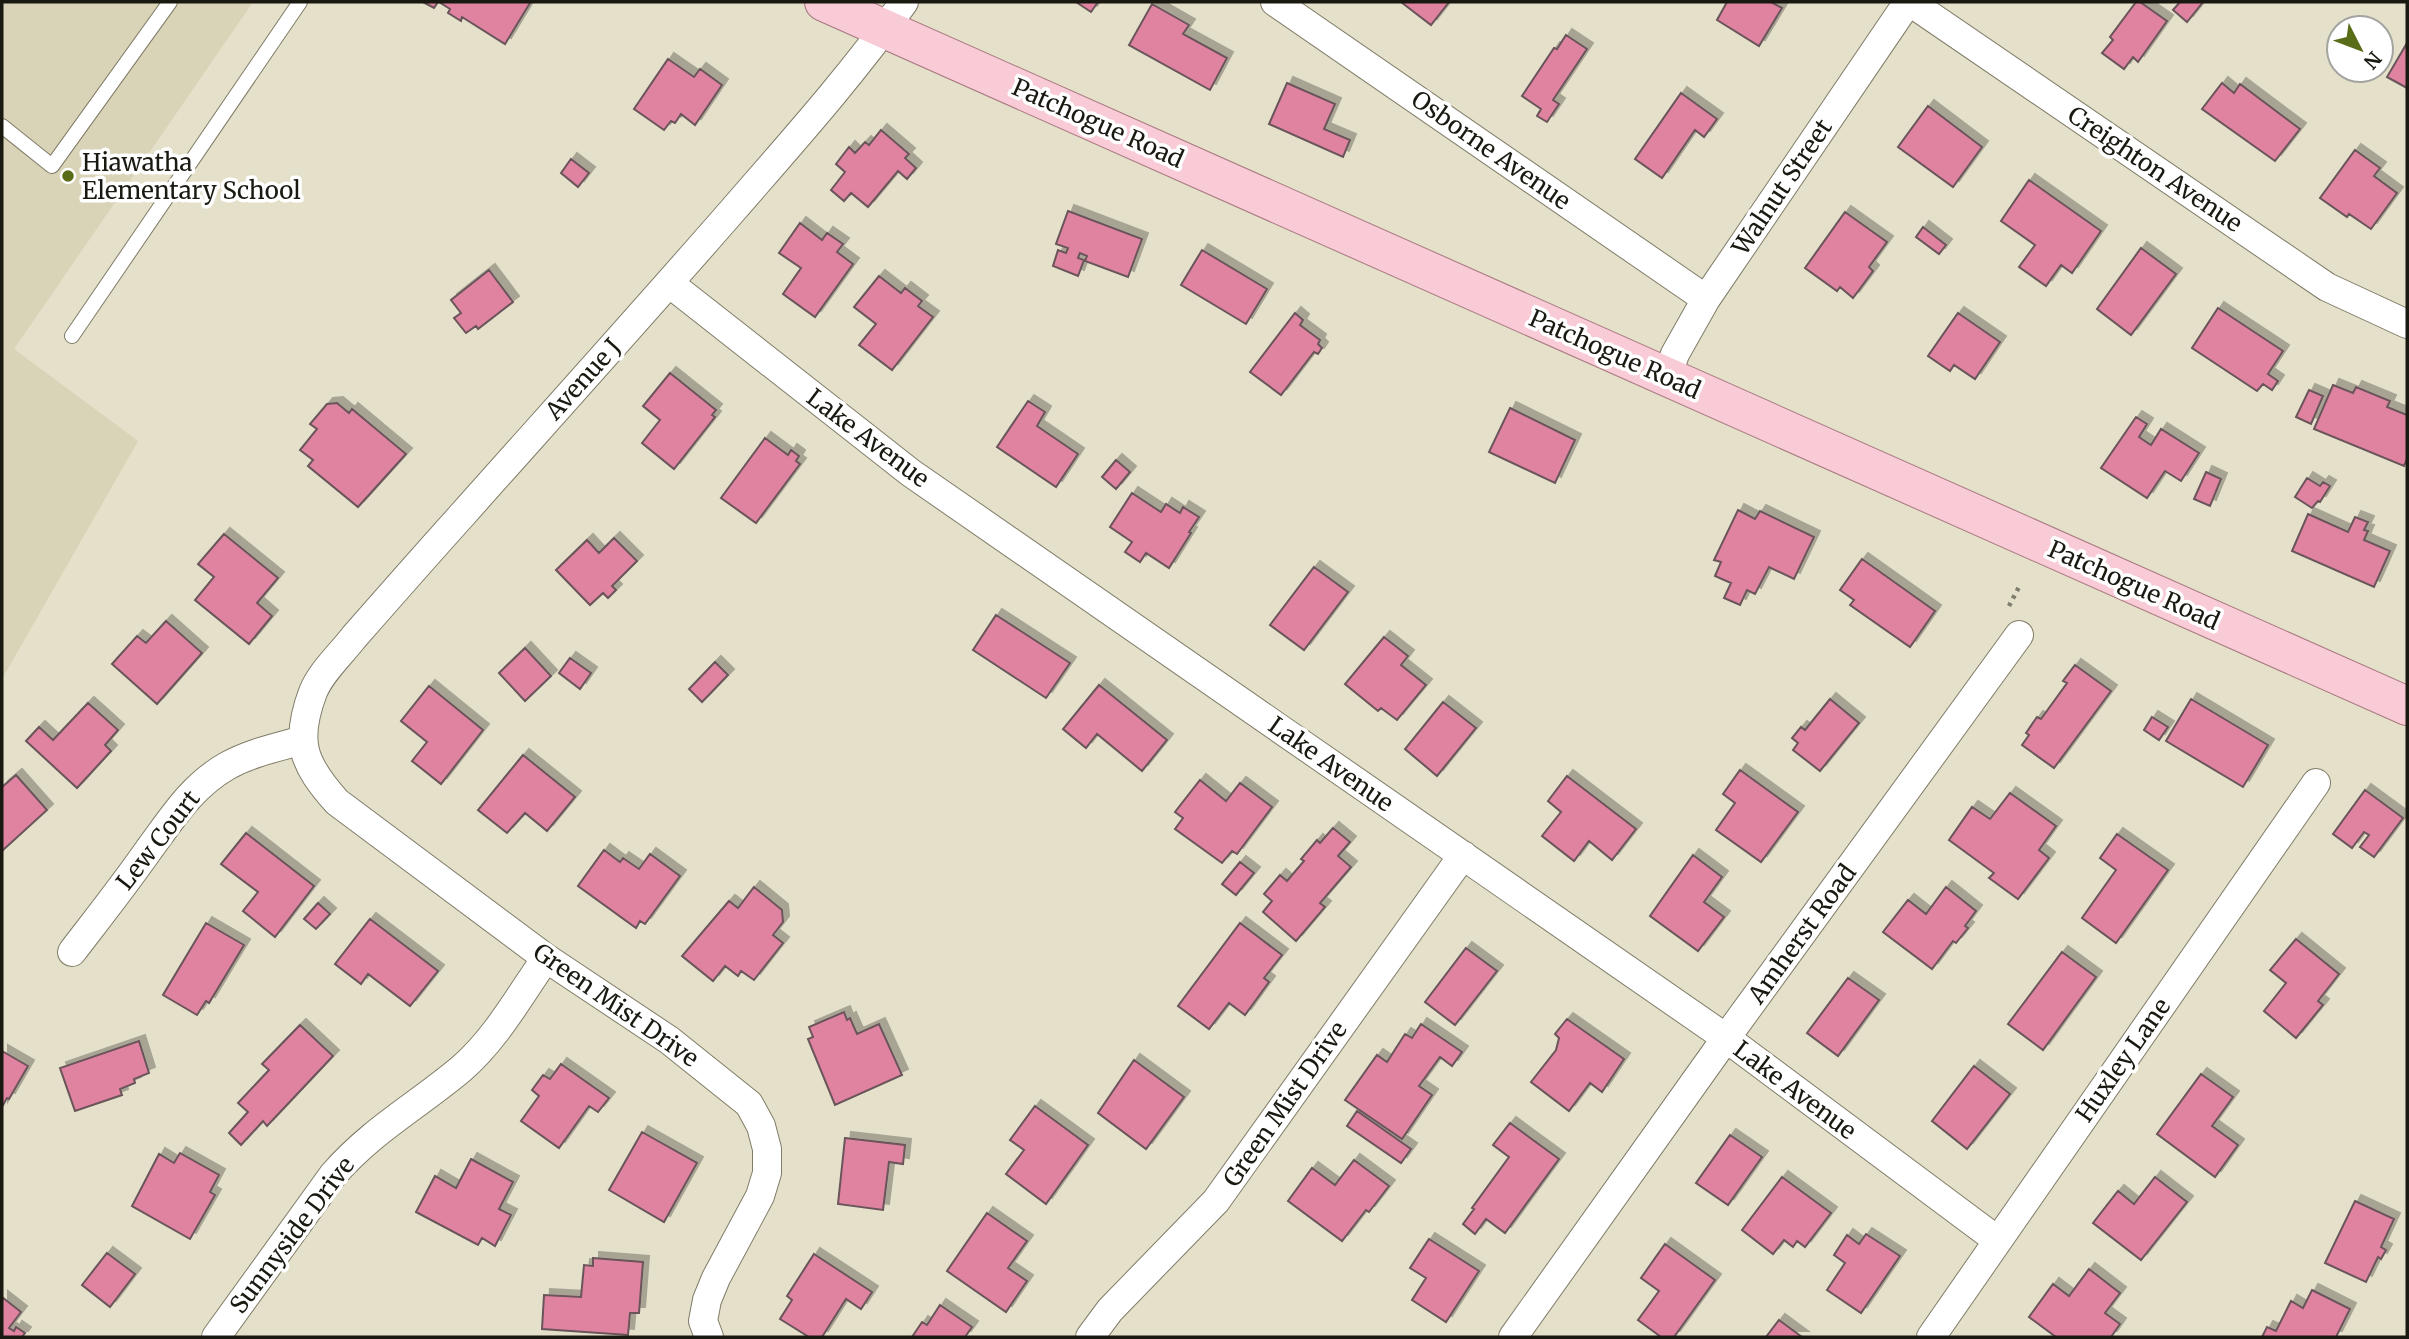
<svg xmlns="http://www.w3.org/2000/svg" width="2409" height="1339" viewBox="0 0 2409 1339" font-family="Merriweather,serif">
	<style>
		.built { fill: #d9d3b7 }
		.building { fill: #e083a1; stroke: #6a545a; stroke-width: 2; filter: url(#shadow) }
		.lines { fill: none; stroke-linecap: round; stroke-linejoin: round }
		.lane-casing { stroke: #807c68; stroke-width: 16 }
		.street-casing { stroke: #807c68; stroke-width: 30 }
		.primary-casing { stroke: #a7777f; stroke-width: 40 }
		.path { stroke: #807d6e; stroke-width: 4.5; stroke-dasharray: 3.5 5; stroke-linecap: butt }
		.lane { stroke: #fff; stroke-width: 14 }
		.street { stroke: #fff; stroke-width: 28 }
		.primary { stroke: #f8cbd6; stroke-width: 38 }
		.poi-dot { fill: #596c18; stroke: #fff; stroke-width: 2.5 }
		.labels { text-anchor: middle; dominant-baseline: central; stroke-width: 7; stroke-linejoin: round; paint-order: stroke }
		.street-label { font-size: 24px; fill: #1a1911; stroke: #fff }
		.poi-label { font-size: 24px; fill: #1a1911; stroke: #fff; text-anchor: start }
	</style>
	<defs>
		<filter id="shadow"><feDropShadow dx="6" dy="-6" stdDeviation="0" flood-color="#0004"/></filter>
	</defs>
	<rect width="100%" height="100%" fill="#e4e0ca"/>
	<path class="built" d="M 2,2 L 253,2 L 14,349 L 138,441 L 2,679 Z"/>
	<path class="building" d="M 423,2 L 438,2 L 434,8 Z
		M 439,2 L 528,2 L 530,3 L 505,44 L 462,17 L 461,21 L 448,13 L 450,9 Z
		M 1076,2 L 1098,2 L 1091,12 Z
		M 1401,2 L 1449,2 L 1431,25 Z
		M 1727,2 L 1771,2 L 1782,8 L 1759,46 L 1717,20 Z
		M 2136,2 L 2140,2 L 2167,21 L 2138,62 L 2133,57 L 2124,69 L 2102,53 L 2113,40 L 2110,37 Z
		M 2180,2 L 2203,2 L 2187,22 L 2173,10 Z
		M 1152,4 L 1189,25 L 1183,34 L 1227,58 L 1210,90 L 1129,45 Z
		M 1566,35 L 1587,49 L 1553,100 L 1559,104 L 1547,122 L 1537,116 L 1541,109 L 1522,96 L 1554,48 L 1557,49 Z
		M 2407,43 L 2407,88 L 2387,77 Z
		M 668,59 L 694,77 L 700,69 L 722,85 L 695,125 L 681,114 L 675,123 L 671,121 L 664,130 L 634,109 Z
		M 1287,83 L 1335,104 L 1324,129 L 1350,140 L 1343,157 L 1269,124 Z
		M 2222,83 L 2234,93 L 2240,84 L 2300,129 L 2275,161 L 2202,109 Z
		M 1681,93 L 1717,119 L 1704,137 L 1695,130 L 1662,178 L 1635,159 Z
		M 1928,106 L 1982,147 L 1953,187 L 1898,147 Z
		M 881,130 L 909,154 L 905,158 L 916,168 L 907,179 L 898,171 L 868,207 L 851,193 L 844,201 L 831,190 L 845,172 L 836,164 L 849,147 L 855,153 L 865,142 L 869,145 Z
		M 2355,150 L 2380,168 L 2374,176 L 2397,193 L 2371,229 L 2349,214 L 2347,217 L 2320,198 Z
		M 571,159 L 589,173 L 578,187 L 561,173 Z
		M 2029,180 L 2101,231 L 2072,273 L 2061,265 L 2046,286 L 2019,267 L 2035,245 L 2001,221 Z
		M 1068,211 L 1142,239 L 1128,277 L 1085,261 L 1087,256 L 1080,253 L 1078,258 L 1084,260 L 1078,276 L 1053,266 L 1058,250 L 1066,253 L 1068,248 L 1056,244 Z
		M 1845,212 L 1887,242 L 1869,267 L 1873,271 L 1853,298 L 1840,287 L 1837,291 L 1805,268 Z
		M 800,223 L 822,240 L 827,233 L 843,244 L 837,252 L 853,264 L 815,317 L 783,294 L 801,268 L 779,253 Z
		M 1923,227 L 1946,245 L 1939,254 L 1916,237 Z
		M 2141,248 L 2176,274 L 2131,335 L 2097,309 Z
		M 1202,250 L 1267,289 L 1246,324 L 1181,285 Z
		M 489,270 L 513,302 L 478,329 L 476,326 L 466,333 L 454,318 L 461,313 L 451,300 Z
		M 879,276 L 901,293 L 905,288 L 922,301 L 918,306 L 933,317 L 892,370 L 859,345 L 876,324 L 854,307 Z
		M 2218,308 L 2283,351 L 2268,374 L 2278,381 L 2272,390 L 2263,384 L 2257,391 L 2192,348 Z
		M 1295,313 L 1303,320 L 1300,325 L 1320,340 L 1318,344 L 1322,348 L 1318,354 L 1314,352 L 1281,395 L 1250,372 Z
		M 1958,313 L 2000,342 L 1975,379 L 1954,365 L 1950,371 L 1928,356 Z
		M 670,373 L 716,410 L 712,415 L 715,417 L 674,469 L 642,443 L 660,420 L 643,406 Z
		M 2333,385 L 2353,393 L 2356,387 L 2390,401 L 2387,407 L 2407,415 L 2407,459 L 2404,466 L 2314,429 Z
		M 2309,390 L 2323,396 L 2311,424 L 2296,417 Z
		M 1028,401 L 1045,412 L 1037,426 L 1078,454 L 1056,487 L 997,447 Z
		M 337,403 L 349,413 L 352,409 L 406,454 L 358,507 L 308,466 L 313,460 L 300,450 L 317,429 L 310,424 L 327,404 Z
		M 1510,408 L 1575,440 L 1555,483 L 1489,452 Z
		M 2136,417 L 2147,424 L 2139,437 L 2151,445 L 2161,429 L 2199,453 L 2181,481 L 2165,471 L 2147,498 L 2101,468 Z
		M 765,438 L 788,455 L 791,450 L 799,456 L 796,461 L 800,464 L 756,523 L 721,498 Z
		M 1116,460 L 1130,472 L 1116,489 L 1102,477 Z
		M 2206,472 L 2221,479 L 2210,506 L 2194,499 Z
		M 2307,478 L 2320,486 L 2323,482 L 2330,486 L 2320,502 L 2318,501 L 2312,508 L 2295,497 Z
		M 1132,493 L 1161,512 L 1166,504 L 1180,513 L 1183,507 L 1199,517 L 1189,532 L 1191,533 L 1169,568 L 1146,553 L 1140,562 L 1125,552 L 1132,542 L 1110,527 Z
		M 1738,510 L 1755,519 L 1760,511 L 1814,537 L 1794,579 L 1769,567 L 1755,594 L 1747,590 L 1740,605 L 1724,598 L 1731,583 L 1715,576 L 1721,562 L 1714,560 Z
		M 2308,514 L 2348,532 L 2355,517 L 2368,522 L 2364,530 L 2368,531 L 2364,540 L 2390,551 L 2374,587 L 2292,551 Z
		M 224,534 L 278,578 L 257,603 L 272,616 L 249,644 L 195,600 L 214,577 L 198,564 Z
		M 614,538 L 637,561 L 612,586 L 616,590 L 608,598 L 603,593 L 590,605 L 556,570 L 587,540 L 599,553 Z
		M 1862,559 L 1935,611 L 1910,647 L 1850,605 L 1854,600 L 1840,590 Z
		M 1314,567 L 1348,592 L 1304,650 L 1270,625 Z
		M 996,615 L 1070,663 L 1046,698 L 973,650 Z
		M 166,621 L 202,653 L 157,704 L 112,664 L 137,636 L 146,643 Z
		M 1384,637 L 1408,656 L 1401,665 L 1426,685 L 1397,720 L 1381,708 L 1378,711 L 1345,684 Z
		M 525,648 L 551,676 L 525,701 L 499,673 Z
		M 570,658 L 591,673 L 580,689 L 559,673 Z
		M 715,662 L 728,675 L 702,702 L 689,689 Z
		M 2075,665 L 2111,691 L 2054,768 L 2022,745 L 2029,735 L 2026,733 L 2037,717 L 2041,719 L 2067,683 L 2063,681 Z
		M 1099,685 L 1167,740 L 1142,771 L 1097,734 L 1086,748 L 1063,729 Z
		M 429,686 L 483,730 L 441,784 L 412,761 L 427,742 L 401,721 Z
		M 1830,699 L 1859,723 L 1820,771 L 1793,750 L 1798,743 L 1792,738 L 1801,727 L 1805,730 Z
		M 2191,699 L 2268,745 L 2243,787 L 2166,741 Z
		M 1443,702 L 1476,728 L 1437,776 L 1405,749 Z
		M 88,703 L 118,730 L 105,745 L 111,751 L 77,788 L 26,741 L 39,727 L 53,740 Z
		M 2152,717 L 2168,727 L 2159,740 L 2144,730 Z
		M 523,755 L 575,797 L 547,831 L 525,813 L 507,833 L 478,810 Z
		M 1740,770 L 1798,812 L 1761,862 L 1716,830 L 1735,803 L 1723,794 Z
		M 16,775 L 47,810 L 2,851 L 2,787 Z
		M 1567,776 L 1636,829 L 1612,860 L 1589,841 L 1574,861 L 1542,836 L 1561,812 L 1548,801 Z
		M 1200,780 L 1226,801 L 1240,783 L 1272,807 L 1237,854 L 1232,851 L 1222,863 L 1175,829 L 1183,818 L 1175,812 Z
		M 2365,790 L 2403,818 L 2374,857 L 2360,847 L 2369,835 L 2364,832 L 2352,848 L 2333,834 Z
		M 2010,793 L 2056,826 L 2039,850 L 2049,858 L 2018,899 L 1989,878 L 1994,873 L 1949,840 L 1972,807 L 1990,819 Z
		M 1333,828 L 1350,842 L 1338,856 L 1351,867 L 1320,903 L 1325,907 L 1296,941 L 1263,912 L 1272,901 L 1264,894 L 1280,875 L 1287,881 L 1304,861 L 1301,859 L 1317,840 L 1320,843 Z
		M 246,833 L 314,886 L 275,937 L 243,911 L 258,892 L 221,864 Z
		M 2117,834 L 2168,870 L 2116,943 L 2082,918 L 2116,870 L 2100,858 Z
		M 604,850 L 620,862 L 623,858 L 639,869 L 650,854 L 680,876 L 645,924 L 640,921 L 636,928 L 578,886 Z
		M 1693,855 L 1722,877 L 1704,902 L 1724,917 L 1698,951 L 1650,916 Z
		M 1240,862 L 1254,873 L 1236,895 L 1222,884 Z
		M 754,887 L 782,910 L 783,922 L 773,935 L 783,943 L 754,980 L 741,971 L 738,976 L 725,966 L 713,981 L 682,956 L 729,901 L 738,908 Z
		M 1946,887 L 1976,911 L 1965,926 L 1968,928 L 1956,943 L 1953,941 L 1932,969 L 1883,932 L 1908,900 L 1926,914 Z
		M 318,903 L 330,914 L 316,929 L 304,919 Z
		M 370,919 L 438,971 L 410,1006 L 368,974 L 361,984 L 335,964 Z
		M 206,923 L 244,945 L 209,1003 L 206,1001 L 197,1015 L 163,995 Z
		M 1240,923 L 1282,955 L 1264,978 L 1269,982 L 1245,1015 L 1229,1003 L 1209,1029 L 1178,1006 Z
		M 2296,939 L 2339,974 L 2318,1001 L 2323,1005 L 2296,1038 L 2264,1011 L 2286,983 L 2270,970 Z
		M 1466,948 L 1497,971 L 1455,1025 L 1425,1002 Z
		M 2062,952 L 2096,977 L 2043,1050 L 2008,1024 Z
		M 1848,978 L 1879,1000 L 1838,1056 L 1807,1033 Z
		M 844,1012 L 847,1020 L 850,1018 L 857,1034 L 879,1024 L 902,1075 L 835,1105 L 808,1039 L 813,1037 L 809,1027 Z
		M 1567,1019 L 1624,1059 L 1602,1092 L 1590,1083 L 1569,1111 L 1531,1082 L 1556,1050 L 1559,1038 L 1555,1034 Z
		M 1421,1024 L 1462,1052 L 1452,1066 L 1440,1057 L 1419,1086 L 1432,1095 L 1402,1139 L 1345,1100 L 1377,1055 L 1387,1062 L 1405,1034 L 1412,1038 Z
		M 300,1025 L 333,1056 L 267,1126 L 263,1121 L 241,1145 L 229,1133 L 248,1112 L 238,1103 L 269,1070 L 262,1064 Z
		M 139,1041 L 149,1073 L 134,1079 L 135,1083 L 120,1089 L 122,1095 L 75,1111 L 60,1068 Z
		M 2,1051 L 28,1066 L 9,1099 L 7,1098 L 2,1107 Z
		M 1134,1060 L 1184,1097 L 1146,1149 L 1098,1113 Z
		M 561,1064 L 609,1098 L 598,1112 L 589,1106 L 559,1148 L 521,1121 L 539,1096 L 532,1090 L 543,1075 L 550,1079 Z
		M 1974,1066 L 2010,1094 L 1967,1149 L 1932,1121 Z
		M 2201,1074 L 2233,1097 L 2212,1126 L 2238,1145 L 2215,1177 L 2157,1134 Z
		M 1035,1106 L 1088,1145 L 1046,1204 L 1006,1174 L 1024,1150 L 1010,1140 Z
		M 1357,1111 L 1411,1149 L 1401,1163 L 1347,1126 Z
		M 1510,1123 L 1559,1159 L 1505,1233 L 1486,1219 L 1475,1234 L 1463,1224 L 1474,1209 L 1472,1208 L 1509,1157 L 1493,1145 Z
		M 642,1132 L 697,1163 L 664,1222 L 609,1190 Z
		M 1730,1135 L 1762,1157 L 1728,1205 L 1696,1183 Z
		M 845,1138 L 905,1145 L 903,1164 L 889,1162 L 883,1210 L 838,1204 Z
		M 180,1153 L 219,1175 L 210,1192 L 215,1195 L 190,1239 L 132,1206 L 159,1154 L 174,1163 Z
		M 471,1159 L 513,1182 L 499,1209 L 511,1215 L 495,1246 L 482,1238 L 478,1245 L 416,1212 L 435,1176 L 456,1188 Z
		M 1354,1160 L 1389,1186 L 1369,1212 L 1366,1210 L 1342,1241 L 1288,1201 L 1312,1168 L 1335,1185 Z
		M 1782,1177 L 1831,1213 L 1805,1247 L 1797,1241 L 1793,1247 L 1784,1240 L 1773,1254 L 1742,1230 Z
		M 2155,1177 L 2187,1202 L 2141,1260 L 2093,1223 L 2118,1191 L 2134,1204 Z
		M 2355,1201 L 2394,1219 L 2381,1247 L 2386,1250 L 2381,1259 L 2378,1257 L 2366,1282 L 2325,1263 Z
		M 987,1213 L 1027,1241 L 1008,1268 L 1027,1281 L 1006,1312 L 947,1271 Z
		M 1866,1234 L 1900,1256 L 1861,1313 L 1827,1290 L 1845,1263 L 1834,1255 L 1847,1235 L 1859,1244 Z
		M 1429,1239 L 1479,1271 L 1446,1322 L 1412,1300 L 1426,1278 L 1410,1268 Z
		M 1665,1244 L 1715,1280 L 1674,1337 L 1661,1337 L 1638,1320 L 1659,1291 L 1641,1278 Z
		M 107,1253 L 135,1274 L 110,1307 L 82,1285 Z
		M 814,1254 L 872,1292 L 861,1309 L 846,1299 L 822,1337 L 809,1337 L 780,1319 L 792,1300 L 787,1296 Z
		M 593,1258 L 643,1262 L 639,1313 L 630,1313 L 628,1335 L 542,1329 L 544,1295 L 581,1297 L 584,1265 L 593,1266 Z
		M 2089,1269 L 2120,1293 L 2105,1313 L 2120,1324 L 2111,1337 L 2056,1337 L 2029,1317 L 2053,1284 L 2069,1296 Z
		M 2312,1290 L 2350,1309 L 2336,1337 L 2262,1337 L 2267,1327 L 2276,1331 L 2291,1301 L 2303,1308 Z
		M 2,1297 L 21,1312 L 9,1328 L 14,1331 L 16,1327 L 25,1333 L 22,1337 L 2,1337 Z
		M 940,1305 L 972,1327 L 965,1337 L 912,1337 L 922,1322 L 927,1325 Z
		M 1779,1320 L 1802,1337 L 1766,1337 Z"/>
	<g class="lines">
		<defs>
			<path id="lane" d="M 2,126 L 52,166 L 170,2
				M 72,336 L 300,2"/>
			<path id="street" d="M 1275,2 L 1706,299
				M 1910,2 L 2327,287 L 2407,324
				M 669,283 L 911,473 L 1726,1038 L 1997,1240
				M 1667,377 L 1675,354 L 1706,299 L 1908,2
				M 72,952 C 98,918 125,884 150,848 C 173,817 192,786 227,766 C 250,753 278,747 303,740
				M 216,1337 L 333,1175 C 372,1130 417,1106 461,1069 C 496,1039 520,995 546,958
				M 709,1337 L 703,1321 L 707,1300 L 716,1278 L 760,1196 L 767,1173 L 767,1149 L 761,1126 L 749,1104 L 669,1040 L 546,958 L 337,802 C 303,764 294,742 313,692 C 321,672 341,654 354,637 C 390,596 426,555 463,514 C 553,413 644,312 733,210 C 792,142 852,75 904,2
				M 1090,1337 L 1110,1310 L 1216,1201 L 1463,855
				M 1513,1337 L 1726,1038 L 2019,635
				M 1931,1337 L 2316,783"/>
			<path id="primary" d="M 824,2 L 2407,706"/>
		</defs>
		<use href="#lane" class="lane-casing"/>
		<use href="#street" class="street-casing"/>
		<use href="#primary" class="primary-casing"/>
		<path class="path" d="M 2009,606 L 2020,585"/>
		<use href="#lane" class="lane"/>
		<use href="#street" class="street"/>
		<use href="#primary" class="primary"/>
	</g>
	<circle class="poi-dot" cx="68" cy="176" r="7"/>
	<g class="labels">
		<g class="street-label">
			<text transform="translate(1098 123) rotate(24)">Patchogue Road</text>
			<text transform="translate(1491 150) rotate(35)">Osborne Avenue</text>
			<text transform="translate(2155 169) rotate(34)">Creighton Avenue</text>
			<text transform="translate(1782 187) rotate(-56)">Walnut Street</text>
			<text transform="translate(1615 354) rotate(24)">Patchogue Road</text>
			<text transform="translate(583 379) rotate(-48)">Avenue J</text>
			<text transform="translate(868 438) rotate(37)">Lake Avenue</text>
			<text transform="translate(2134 585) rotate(24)">Patchogue Road</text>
			<text transform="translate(1331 764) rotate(35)">Lake Avenue</text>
			<text transform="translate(158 840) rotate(-52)">Lew Court</text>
			<text transform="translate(1802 934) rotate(-54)">Amherst Road</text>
			<text transform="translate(616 1005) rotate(35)">Green Mist Drive</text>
			<text transform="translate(2123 1060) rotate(-55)">Huxley Lane</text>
			<text transform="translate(1795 1090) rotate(37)">Lake Avenue</text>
			<text transform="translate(1285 1104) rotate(-55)">Green Mist Drive</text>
			<text transform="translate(292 1235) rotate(-53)">Sunnyside Drive</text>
		</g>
		<g class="poi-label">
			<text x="82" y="162">Hiawatha<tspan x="82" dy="28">Elementary School</tspan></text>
		</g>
	</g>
	<rect width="2409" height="1339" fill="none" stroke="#1a1911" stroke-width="7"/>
	<g transform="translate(2360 49) rotate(132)"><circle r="33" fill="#ffffff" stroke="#a3a3a0" stroke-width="2"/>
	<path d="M0-5L12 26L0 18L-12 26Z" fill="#596c18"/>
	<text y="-10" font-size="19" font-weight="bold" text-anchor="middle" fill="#1a1911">N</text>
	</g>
</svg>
